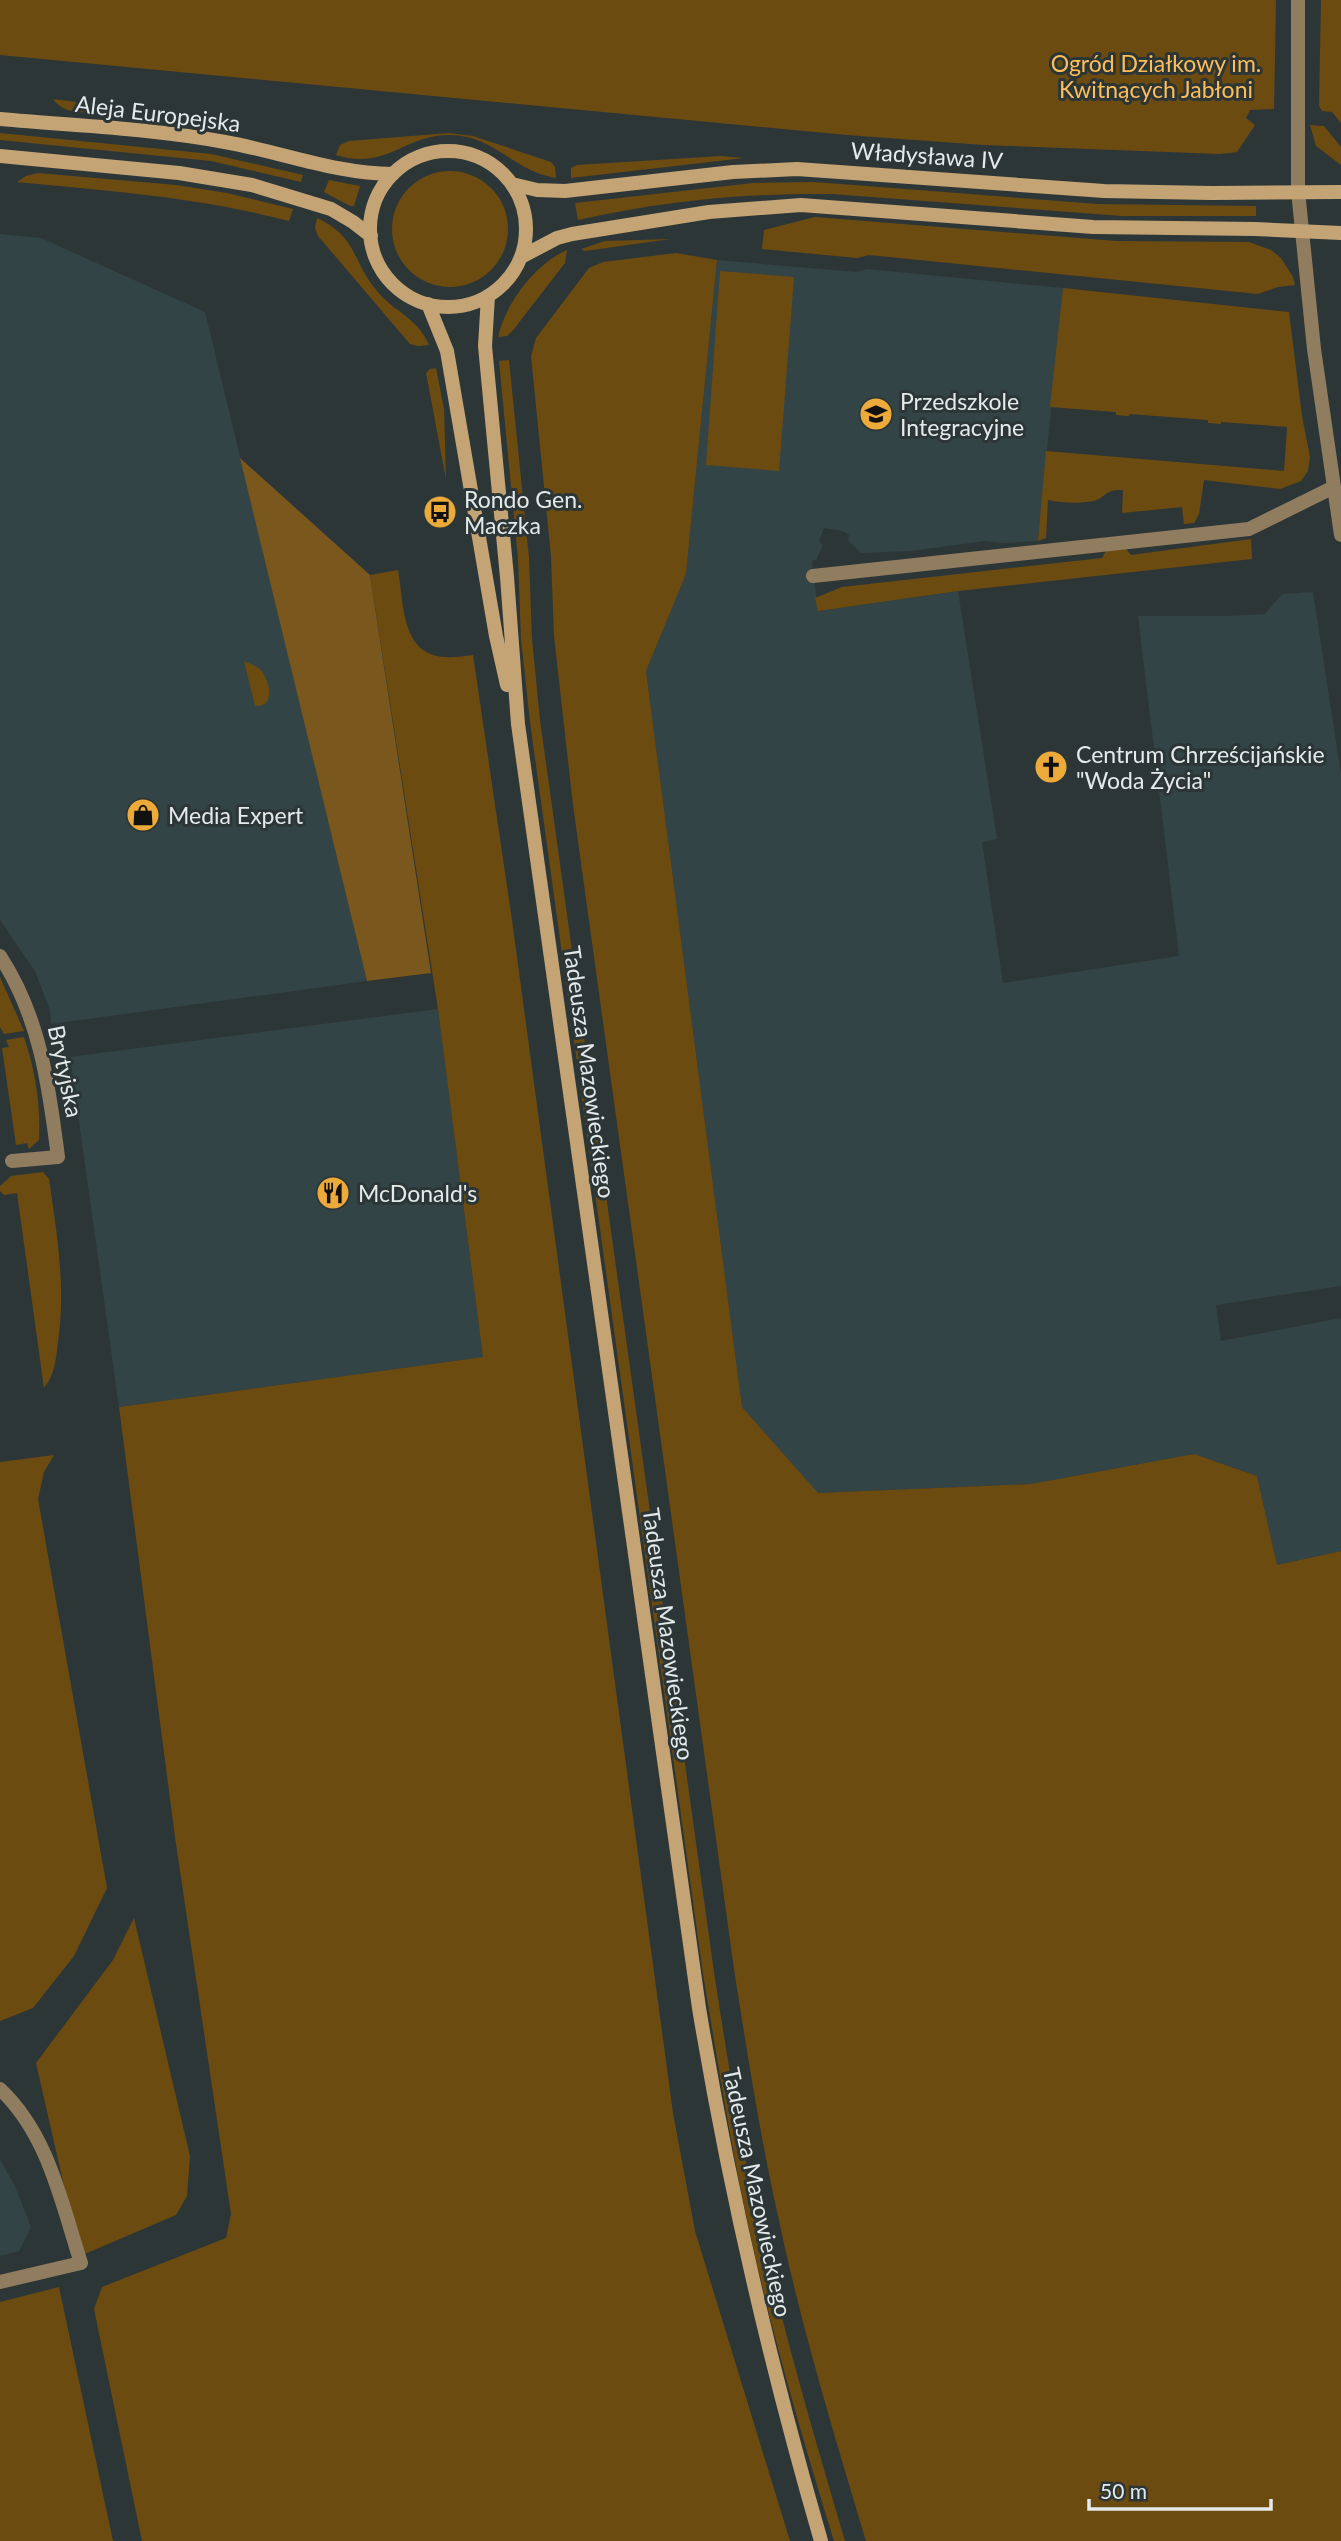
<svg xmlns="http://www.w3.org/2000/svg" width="1341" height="2541" viewBox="0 0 1341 2541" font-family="Lato,sans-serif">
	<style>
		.built { fill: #334446 }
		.green { fill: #6c4b11 }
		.forest { fill: #7a571d }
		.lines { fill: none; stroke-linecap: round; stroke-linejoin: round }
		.minor { stroke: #907c5e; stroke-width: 14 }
		.secondary { stroke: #c4a474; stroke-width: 14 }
		.labels { text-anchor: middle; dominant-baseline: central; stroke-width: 6; stroke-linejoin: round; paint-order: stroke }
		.park-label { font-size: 23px; fill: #febe57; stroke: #2d3637 }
		.street-label { font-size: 23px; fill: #e4eaea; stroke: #2d3637 }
		.poi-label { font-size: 23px; fill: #e4eaea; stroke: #2d3637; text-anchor: start }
	</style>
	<rect width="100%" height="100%" fill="#2d3637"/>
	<path class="built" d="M 0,234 L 41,238 L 205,312 L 367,981 L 51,1024 L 50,1010 L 35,971 L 0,920 Z
		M 717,260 L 856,272 L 867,269 L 1063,288 L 1038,541 L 1004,543 L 985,541 L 911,551 L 861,553 L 848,540 L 849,535 L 843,531 L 824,528 L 819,541 L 823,545 L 816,560 L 812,561 L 818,611 L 958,591 L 997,839 L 982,842 L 1003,983 L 1179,956 L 1138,616 L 1230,616 L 1265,614 L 1282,594 L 1313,592 L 1341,774 L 1341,1286 L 1216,1305 L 1221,1341 L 1341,1318 L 1341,1551 L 1277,1565 L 1257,1476 L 1194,1454 L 1031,1484 L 817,1493 L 742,1407 L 646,671 L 686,574 Z
		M 438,1009 L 483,1357 L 119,1407 L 70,1057 Z
		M 0,2160 L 14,2184 L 31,2227 L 19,2251 L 0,2256 Z"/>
	<path class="green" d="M 0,0 L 1276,0 L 1274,109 L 1250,110 L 1246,118 L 1255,125 L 1237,152 L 1220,154 L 984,145 L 847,135 L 0,55 Z
		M 1321,0 L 1341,0 L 1341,123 L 1332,112 L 1322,111 L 1319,106 Z
		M 53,99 L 125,108 C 104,111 67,120 53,99 Z
		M 1310,125 L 1324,126 L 1341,147 L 1341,165 L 1316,146 Z
		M 0,133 L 211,154 L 303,175 L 301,182 L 211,161 L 0,140 Z
		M 449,133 L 473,136 L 551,162 L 555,167 L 556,178 C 514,172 495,135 449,135 C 404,135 386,171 336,155 L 340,145 L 349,141 Z
		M 721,156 L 744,158 L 571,178 L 571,168 L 577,165 Z
		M392 229a58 58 0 1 1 116 0a58 58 0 1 1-116 0Z
		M 38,173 L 176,185 L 227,193 L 293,209 L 289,221 C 197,197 110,191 17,182 L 26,176 Z
		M 329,180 L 360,186 L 354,206 L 350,206 L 324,192 Z
		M 815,182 L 1097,204 L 1256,206 L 1256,216 L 1122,216 L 832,194 C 743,193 665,201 578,220 L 575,203 L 753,183 Z
		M 815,217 L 1116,241 L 1249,242 L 1271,250 L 1281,258 L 1293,277 L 1295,285 L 1278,287 L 1258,294 L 869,255 L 857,258 L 762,249 L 764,230 Z
		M 317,218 C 358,237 352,262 377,291 C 395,313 417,317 429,345 L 418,346 L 410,344 L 318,236 L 315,228 Z
		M 671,239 L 585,251 L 581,249 L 605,241 Z
		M 567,250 L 565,263 L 514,329 L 507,336 L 498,337 C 505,304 536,263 567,250 Z
		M 676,253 L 717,260 L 686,574 L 646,671 L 742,1407 L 818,1493 L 1031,1484 L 1194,1454 L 1257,1476 L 1277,1565 L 1341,1551 L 1341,2541 L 866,2541 C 834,2434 801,2326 778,2216 C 760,2135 747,2052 734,1969 L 573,805 L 554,636 L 551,556 L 531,356 L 536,338 L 589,268 L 603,262 Z
		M 720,271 L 794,277 L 779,471 L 706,465 Z
		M 1063,288 L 1289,312 L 1302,416 L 1310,457 L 1308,471 L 1301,481 L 1280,489 L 1204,480 L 1199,514 L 1194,523 L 1184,524 L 1182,507 L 1122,513 L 1123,490 C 1104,489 1106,498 1093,501 C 1078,504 1063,503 1048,500 L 1046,538 L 1038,541 L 1046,451 L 1284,471 L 1287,427 L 1221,422 L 1221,424 L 1208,423 L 1208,420 L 1130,414 L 1129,416 L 1116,415 L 1116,412 L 1050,407 Z
		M 509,360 L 529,558 L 532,639 L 540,720 L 714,1972 C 727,2056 740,2140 759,2223 C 783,2330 814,2436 845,2541 L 834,2541 C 802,2437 771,2331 748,2224 C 730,2141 717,2057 703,1974 L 530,722 L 521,639 L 518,559 L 499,361 Z
		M 436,368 L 444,409 L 446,479 L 426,373 L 430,369 Z
		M 1251,539 L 1252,559 L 958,591 L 818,611 L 815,598 L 842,587 L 1102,558 L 1106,551 L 1126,549 L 1131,555 Z
		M 398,570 C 404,603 401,655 445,657 C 454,658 464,656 473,655 L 512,920 L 673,2113 L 695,2231 L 790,2541 L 142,2541 L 94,2309 L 102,2287 L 226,2238 L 231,2214 L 175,1837 L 119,1407 L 483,1357 L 438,1009 L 370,575 Z
		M 244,661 C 250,664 260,667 263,673 C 271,685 274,708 255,706 Z
		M 0,977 L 24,1031 L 4,1034 L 0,1027 Z
		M 24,1037 C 35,1069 41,1106 39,1140 L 29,1149 L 27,1143 L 16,1145 L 2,1048 L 9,1047 L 6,1040 Z
		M 43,1172 L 49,1179 C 57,1234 66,1287 58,1342 C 56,1359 55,1374 44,1388 L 17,1193 L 4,1195 L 0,1191 L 0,1186 L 11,1176 Z
		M 54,1455 L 44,1472 L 38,1499 L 107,1888 L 74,1956 L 33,2008 L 0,2021 L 0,1462 Z
		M 134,1918 L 190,2156 L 187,2196 L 176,2215 L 80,2256 L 36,2063 L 113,1960 Z
		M 59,2287 L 113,2541 L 0,2541 L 0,2302 Z"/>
	<path class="forest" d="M 240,458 L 370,575 L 431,973 L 367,981 Z"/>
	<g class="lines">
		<path class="minor" d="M 1298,0 L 1298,191 L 1314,349 L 1341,535
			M 813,576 L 1249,529 L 1334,487
			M 0,956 C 40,1017 49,1086 58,1157 L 12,1161
			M 0,2089 C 48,2134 61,2201 81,2263 L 0,2282"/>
		<path class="secondary" d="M 0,119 C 75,126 151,128 225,142 C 281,152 336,174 393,174
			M370 229a78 78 0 1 1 156 0a78 78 0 1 1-156 0Z
			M 0,156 L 179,173 L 252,185 L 331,209 L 353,222 L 371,236
			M 512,184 L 537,190 L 565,191 L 733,172 L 797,169 L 1104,191 L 1212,193 L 1341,192
			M 521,257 L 557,238 L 572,234 L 709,212 L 801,205 L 1093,227 L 1255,229 L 1341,233
			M 488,296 L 485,346 L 507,577 L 518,724 L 699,2008 C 729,2189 770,2365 821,2541
			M 428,304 L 447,351 L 496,636 L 507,685"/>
	</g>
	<defs>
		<symbol id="school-disc" viewBox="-11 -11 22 22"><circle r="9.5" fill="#ebaa39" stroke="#2d3637"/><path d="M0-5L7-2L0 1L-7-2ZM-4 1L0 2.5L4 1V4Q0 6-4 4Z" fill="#111"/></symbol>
		<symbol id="bus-disc" viewBox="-11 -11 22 22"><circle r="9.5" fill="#ebaa39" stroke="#2d3637"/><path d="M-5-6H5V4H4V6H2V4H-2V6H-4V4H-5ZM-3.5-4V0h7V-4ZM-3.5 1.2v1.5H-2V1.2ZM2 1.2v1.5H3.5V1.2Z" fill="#111"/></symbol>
		<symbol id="church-disc" viewBox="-11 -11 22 22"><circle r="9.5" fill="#ebaa39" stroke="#2d3637"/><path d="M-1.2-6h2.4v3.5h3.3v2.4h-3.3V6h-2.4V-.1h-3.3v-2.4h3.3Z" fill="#111"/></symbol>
		<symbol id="shop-disc" viewBox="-11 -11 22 22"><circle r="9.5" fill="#ebaa39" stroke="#2d3637"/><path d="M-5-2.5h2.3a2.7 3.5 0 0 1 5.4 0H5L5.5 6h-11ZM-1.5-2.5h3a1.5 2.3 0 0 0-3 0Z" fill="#111"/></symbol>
		<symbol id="restaurant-disc" viewBox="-11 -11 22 22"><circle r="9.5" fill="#ebaa39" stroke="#2d3637"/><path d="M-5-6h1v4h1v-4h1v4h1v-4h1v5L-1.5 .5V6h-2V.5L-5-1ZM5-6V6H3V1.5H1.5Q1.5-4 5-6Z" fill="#111"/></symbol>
	</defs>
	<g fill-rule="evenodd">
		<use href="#school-disc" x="857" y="395" width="38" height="38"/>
		<use href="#bus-disc" x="421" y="493" width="38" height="38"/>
		<use href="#church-disc" x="1032" y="748" width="38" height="38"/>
		<use href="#shop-disc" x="124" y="796" width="38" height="38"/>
		<use href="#restaurant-disc" x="314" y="1174" width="38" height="38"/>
	</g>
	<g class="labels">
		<g class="park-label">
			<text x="1156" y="63">Ogród Działkowy im.<tspan x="1156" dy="26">Kwitnących Jabłoni</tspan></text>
		</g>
		<g class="street-label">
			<text transform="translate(158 113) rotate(7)">Aleja Europejska</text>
			<text transform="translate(927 155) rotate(4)">Władysława IV</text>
			<text transform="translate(66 1071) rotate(78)">Brytyjska</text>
			<text transform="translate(590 1072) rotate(82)">Tadeusza Mazowieckiego</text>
			<text transform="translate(669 1634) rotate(82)">Tadeusza Mazowieckiego</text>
			<text transform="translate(758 2192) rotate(78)">Tadeusza Mazowieckiego</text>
		</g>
		<g class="poi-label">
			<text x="900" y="401">Przedszkole<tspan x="900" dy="26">Integracyjne</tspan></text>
			<text x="464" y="499">Rondo Gen.<tspan x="464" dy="26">Maczka</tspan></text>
			<text x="1076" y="754">Centrum Chrześcijańskie<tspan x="1076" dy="26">"Woda Życia"</tspan></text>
			<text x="168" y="815">Media Expert</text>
			<text x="358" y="1193">McDonald's</text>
		</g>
	</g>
	<path d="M1089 2499v10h182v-10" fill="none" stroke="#e4eaea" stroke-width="3.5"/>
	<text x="1100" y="2499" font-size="21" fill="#e4eaea" stroke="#2d3637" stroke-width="5" paint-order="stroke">50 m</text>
</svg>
